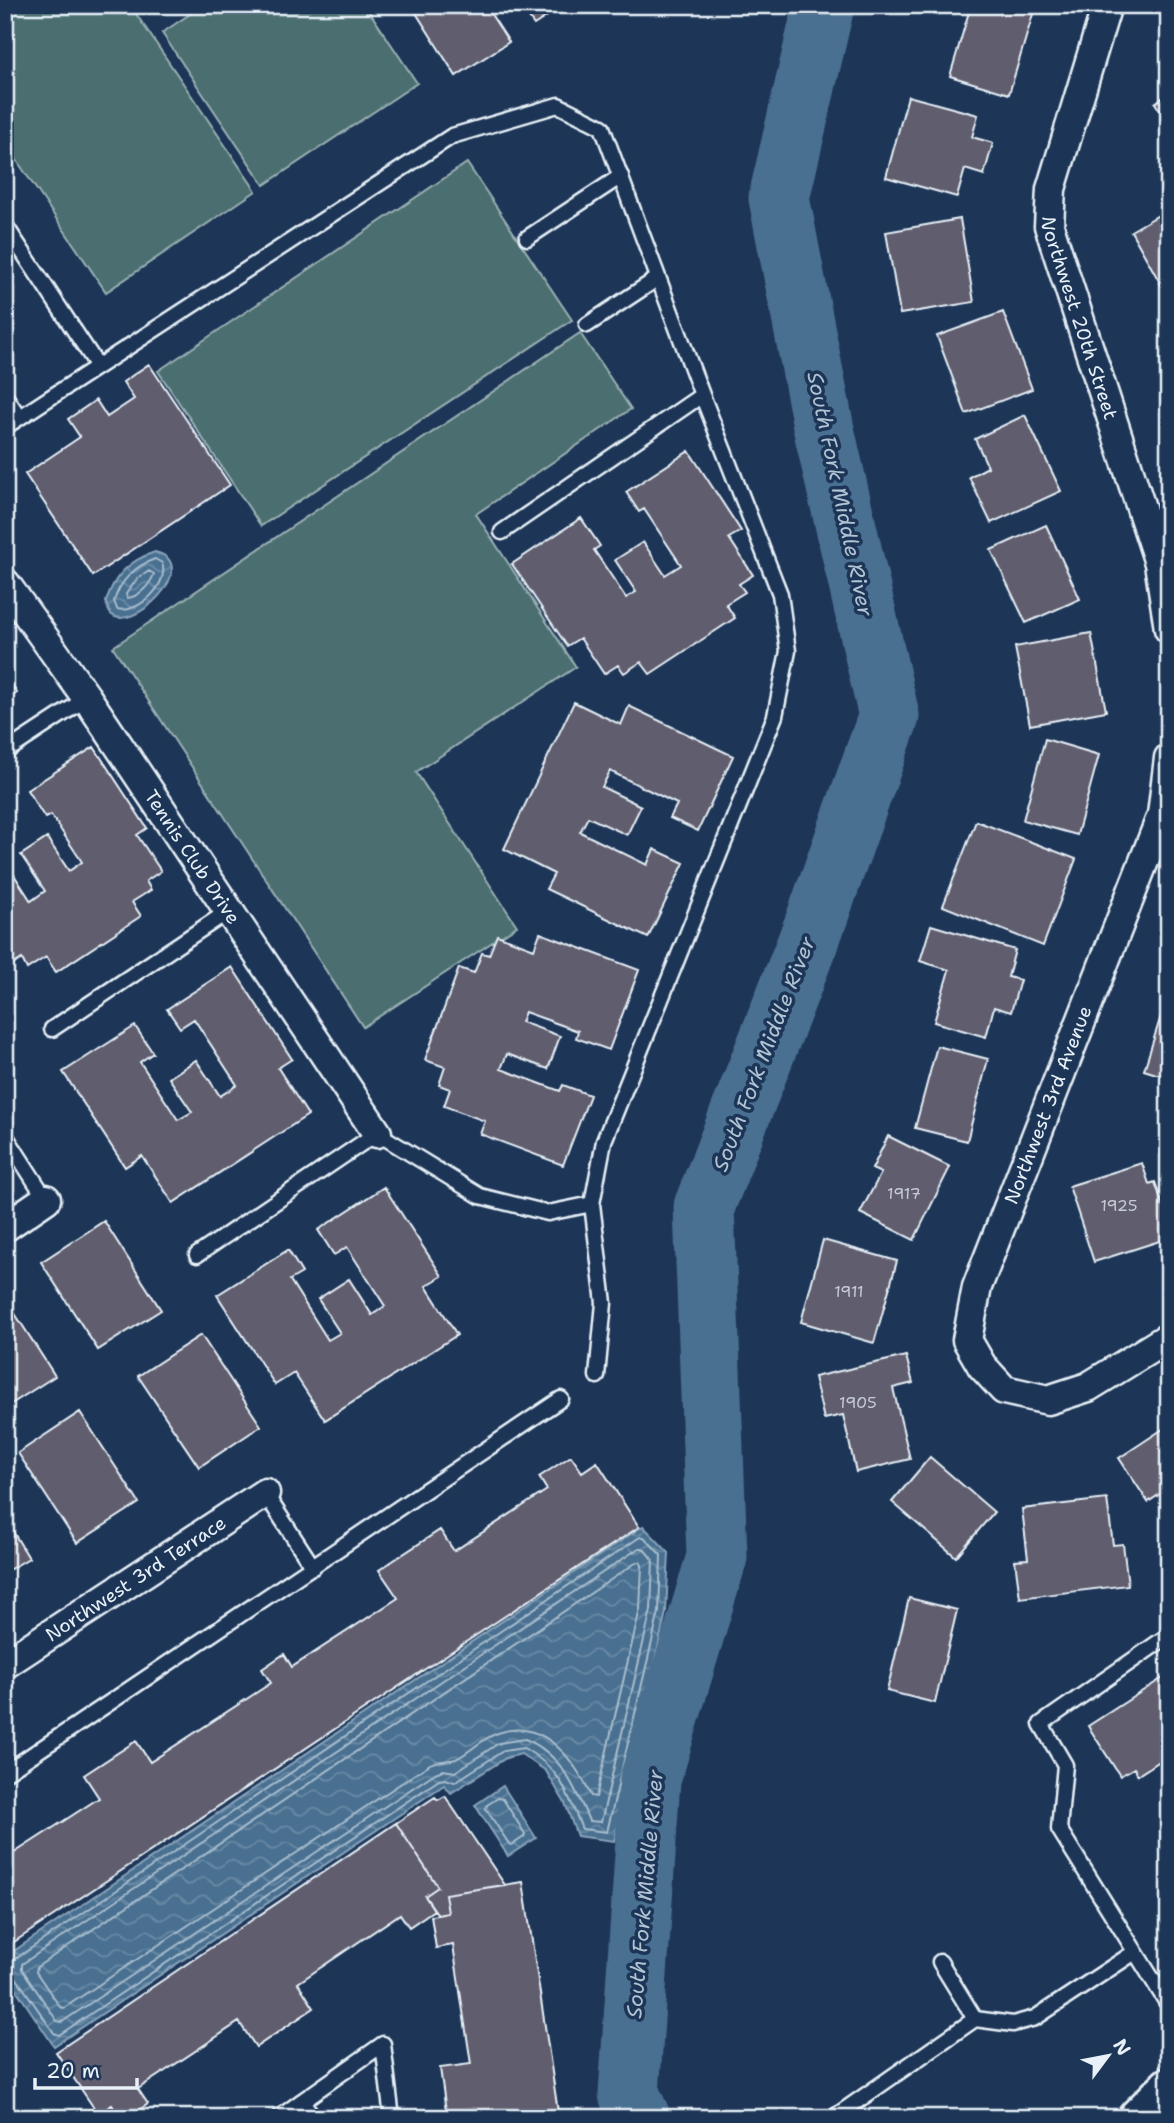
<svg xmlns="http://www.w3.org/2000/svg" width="1174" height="2123" viewBox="0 0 1174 2123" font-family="'Shantell Sans',sans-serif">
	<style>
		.green { fill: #4c6e6f; stroke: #9ab0b4; stroke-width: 2 }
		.water { fill: url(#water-waves); stroke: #88a3ba; stroke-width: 2 }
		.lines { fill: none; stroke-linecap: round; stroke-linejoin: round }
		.shore { stroke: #a8bdce; stroke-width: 2 }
		.river { stroke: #486f90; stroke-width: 61 }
		.building { fill: #615d6e; stroke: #e8f1f8; stroke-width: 2 }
		.lane-casing { stroke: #e8f1f8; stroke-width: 19 }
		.street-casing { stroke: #e8f1f8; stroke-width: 33 }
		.secondary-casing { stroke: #e8f1f8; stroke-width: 44 }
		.lane { stroke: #1d3557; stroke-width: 14 }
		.street { stroke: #1d3557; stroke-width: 28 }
		.secondary { stroke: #1d3557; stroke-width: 38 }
		.labels { text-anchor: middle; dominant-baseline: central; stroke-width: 7; stroke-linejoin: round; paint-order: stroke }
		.number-label { font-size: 16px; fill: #c6ccd6 }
		.street-label { font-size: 19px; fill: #e8f1f8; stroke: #1d3557 }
		.water-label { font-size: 21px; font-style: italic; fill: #b0c4d4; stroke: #1d3557 }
	</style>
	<defs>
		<pattern id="water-waves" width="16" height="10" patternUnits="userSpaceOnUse" patternTransform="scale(1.75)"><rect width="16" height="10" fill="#486f90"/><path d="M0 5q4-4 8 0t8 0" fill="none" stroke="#6b8ba6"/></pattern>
	</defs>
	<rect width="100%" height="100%" fill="#1d3557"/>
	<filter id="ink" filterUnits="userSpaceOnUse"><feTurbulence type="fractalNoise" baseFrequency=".0143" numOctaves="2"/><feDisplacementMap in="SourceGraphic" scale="14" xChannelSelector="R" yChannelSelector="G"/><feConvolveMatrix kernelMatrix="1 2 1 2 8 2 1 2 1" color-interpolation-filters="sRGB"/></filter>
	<g filter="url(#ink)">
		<path class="green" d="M 25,5 L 130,5 L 256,191 L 106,292 L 5,143 L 5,18 Z
			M 203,5 L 365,5 L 417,83 L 264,185 L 162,33 Z
			M 467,163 L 572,320 L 261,526 L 158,371 Z
			M 580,333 L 631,409 L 476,514 L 576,667 L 416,772 L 517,926 L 363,1027 L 113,647 Z"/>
		<path class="water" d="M 155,552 C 205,564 130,637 110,613 C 108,610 107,606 106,602 C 113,577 130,560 155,552 Z
			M 643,1526 L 669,1553 L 666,1612 L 614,1841 L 577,1836 L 565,1803 L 546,1771 L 521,1754 L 506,1758 L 451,1793 L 444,1785 L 54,2046 L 5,1973 L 5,1957 Z
			M 503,1786 L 536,1838 L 508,1856 L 475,1805 Z"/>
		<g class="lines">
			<path class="shore" d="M 155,559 L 162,563 C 170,584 138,615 117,609 L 114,601 C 120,581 135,566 155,559 Z
				M 149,571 L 154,574 C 150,585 139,597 127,598 L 126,594 L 137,579 Z
				M 639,1548 L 643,1548 L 653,1560 L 651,1610 L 601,1822 L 589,1821 C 575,1787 561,1754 525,1739 L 499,1743 L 455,1772 L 443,1770 L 435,1773 L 62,2022 L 57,2021 L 22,1969 L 22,1964 Z
				M 637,1562 L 640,1562 L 642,1565 L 640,1609 L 596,1797 L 591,1796 C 575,1760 543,1717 498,1733 C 482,1738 471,1752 456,1759 C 448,1762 439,1759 430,1764 L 64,2008 L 60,2007 L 36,1972 L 37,1967 Z
				M 498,1798 L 503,1799 L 525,1834 L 524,1837 L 512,1845 L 509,1844 L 486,1809 L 487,1805 Z
				M 5,1962 L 12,1961 L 640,1537 L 644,1537 L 661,1555 L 659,1612 L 607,1832 L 582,1829 C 566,1790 562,1771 524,1748 L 503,1751 L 455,1782 L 445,1779 L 439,1780 L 59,2035 L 54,2033 L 13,1973 L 5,1970"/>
			<path class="river" d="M 640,2118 L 629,2094 L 650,1780 L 717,1557 L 704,1207 L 813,929 L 889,716 L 824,430 L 779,198 L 824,5"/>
		</g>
		<path class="building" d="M 411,5 L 485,5 L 509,42 L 456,76 Z
			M 520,5 L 564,5 L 534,25 Z
			M 971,5 L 1005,5 L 1033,14 L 1009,94 L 950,76 Z
			M 1169,93 L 1169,124 L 1155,103 Z
			M 908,96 L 978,115 L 972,137 L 993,143 L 984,175 L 965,169 L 957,197 L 886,177 Z
			M 1169,209 L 1169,285 L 1163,288 L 1131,231 Z
			M 960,219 L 974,302 L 900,314 L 886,232 Z
			M 1003,312 L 1032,389 L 966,414 L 937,336 Z
			M 149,364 L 230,485 L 93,576 L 25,474 L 80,437 L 68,419 L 96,400 L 107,417 L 134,399 L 123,382 Z
			M 1025,415 L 1061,491 L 991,523 L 969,477 L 988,467 L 975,439 Z
			M 689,451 L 741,531 L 729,538 L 753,575 L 739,584 L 745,592 L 726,604 L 735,618 L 650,674 L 641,662 L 624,673 L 618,665 L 604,674 L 580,638 L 567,646 L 512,564 L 581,518 L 600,546 L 594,550 L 626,598 L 636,592 L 615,560 L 643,542 L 665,575 L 681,565 L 644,509 L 639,512 L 626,492 Z
			M 1046,525 L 1080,599 L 1026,623 L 991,550 Z
			M 1091,633 L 1106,711 L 1030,725 L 1015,647 Z
			M 5,674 L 17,693 L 5,701 Z
			M 574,702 L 621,725 L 629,706 L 733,756 L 698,831 L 670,818 L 677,804 L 610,771 L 602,787 L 641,806 L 627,835 L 588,817 L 580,832 L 647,865 L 654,849 L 684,863 L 648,938 L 546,889 L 554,874 L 504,849 Z
			M 1045,739 L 1099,755 L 1077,835 L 1023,820 Z
			M 94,747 L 147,828 L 137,835 L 161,871 L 146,881 L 151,890 L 132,902 L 141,916 L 56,972 L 46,957 L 27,969 L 22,959 L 6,969 L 5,861 L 31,901 L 45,891 L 21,855 L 47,838 L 69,871 L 82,862 L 51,815 L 45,818 L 27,790 Z
			M 976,821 L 1076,859 L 1043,946 L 943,906 Z
			M 931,925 L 1015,950 L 1008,977 L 1020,980 L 1011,1012 L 994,1007 L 986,1037 L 934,1022 L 949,970 L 920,961 Z
			M 540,933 L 639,970 L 609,1050 L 576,1038 L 578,1031 L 525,1012 L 521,1022 L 560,1036 L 548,1069 L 507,1054 L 501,1069 L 560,1091 L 563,1085 L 590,1095 L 563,1165 L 480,1134 L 485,1121 L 444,1106 L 450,1089 L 439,1085 L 445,1067 L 425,1060 L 459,968 L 474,973 L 482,953 L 489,955 L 497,935 L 534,949 Z
			M 232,967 L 292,1059 L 278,1068 L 308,1115 L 173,1203 L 142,1156 L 125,1167 L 63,1072 L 135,1026 L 153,1053 L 140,1062 L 178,1120 L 192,1112 L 169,1078 L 196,1060 L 220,1096 L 237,1085 L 194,1019 L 180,1028 L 167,1009 Z
			M 1161,1016 L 1169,1018 L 1169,1078 L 1144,1070 Z
			M 937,1046 L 988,1059 L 967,1141 L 915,1128 Z
			M 888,1136 L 950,1167 L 914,1240 L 860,1213 L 881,1173 L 872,1169 Z
			M 1142,1163 L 1149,1184 L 1155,1182 L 1169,1223 L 1169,1238 L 1094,1262 L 1069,1186 Z
			M 384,1187 L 442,1276 L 426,1286 L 457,1335 L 325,1420 L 294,1373 L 275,1385 L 217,1295 L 288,1250 L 302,1273 L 290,1280 L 328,1340 L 340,1333 L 318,1299 L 349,1279 L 372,1315 L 385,1306 L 347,1247 L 334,1255 L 318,1230 Z
			M 104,1221 L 161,1310 L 98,1350 L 41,1262 Z
			M 823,1240 L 897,1261 L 874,1343 L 801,1322 Z
			M 5,1298 L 55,1376 L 5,1408 Z
			M 201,1335 L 261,1426 L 199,1467 L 138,1376 Z
			M 906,1356 L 913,1383 L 893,1388 L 910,1459 L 856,1472 L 843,1415 L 824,1419 L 814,1377 Z
			M 80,1412 L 139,1503 L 77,1543 L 18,1453 Z
			M 1169,1425 L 1169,1494 L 1166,1490 L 1148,1502 L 1119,1458 Z
			M 571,1456 L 582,1472 L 597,1462 L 639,1527 L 5,1948 L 5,1859 L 99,1798 L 84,1775 L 136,1741 L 150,1762 L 271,1683 L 262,1669 L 284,1654 L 292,1667 L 398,1598 L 379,1570 L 440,1530 L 454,1551 L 547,1490 L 539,1477 Z
			M 930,1457 L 994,1512 L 956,1557 L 892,1502 Z
			M 1107,1499 L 1113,1545 L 1123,1544 L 1128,1585 L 1020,1598 L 1015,1560 L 1028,1559 L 1022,1509 Z
			M 5,1519 L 29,1558 L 5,1572 Z
			M 909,1598 L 957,1610 L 935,1703 L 887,1691 Z
			M 1169,1674 L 1169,1755 L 1138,1775 L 1134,1768 L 1120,1776 L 1088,1726 Z
			M 445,1796 L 505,1885 L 445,1894 L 448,1913 L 438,1915 L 425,1896 L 438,1887 L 396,1823 L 435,1797 L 438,1800 Z
			M 396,1823 L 438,1887 L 425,1896 L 434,1910 L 409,1927 L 400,1914 L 298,1983 L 314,2008 L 256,2047 L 239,2022 L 138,2089 L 148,2104 L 127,2118 L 120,2118 L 112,2105 L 98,2114 L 56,2052 Z
			M 523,1882 L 559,2118 L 447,2118 L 440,2068 L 471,2064 L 453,1945 L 436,1948 L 431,1916 L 448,1913 L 445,1894 Z
			M 5,2100 L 18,2118 L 5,2118 Z"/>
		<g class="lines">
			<defs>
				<path id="lane" d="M 5,225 L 97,365
					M 527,238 L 621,176
					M 587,325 L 658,278
					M 5,396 L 19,417
					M 5,427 L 452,136 L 558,105 L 602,127 L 702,395 L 780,594 L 788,651 L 775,716 L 604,1141 L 592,1204 L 604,1303 L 597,1376
					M 502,532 L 702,395
					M 5,752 L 87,698
					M 52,1029 L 230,910
					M 5,1135 L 46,1199
					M 197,1255 L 377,1133 L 480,1196 L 548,1213 L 592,1204
					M 265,1493 L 313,1567
					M 1169,1635 L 1041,1724 L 1065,1765 L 1059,1829 L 1169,2006
					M 5,1773 L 561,1399
					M 975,2019 L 1013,2024 L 1035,2018 L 1135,1952
					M 302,2101 L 383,2044 L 392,2118
					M 279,2118 L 302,2101 L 314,2118
					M 833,2118 L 975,2019 L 940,1962"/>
				<g id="street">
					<path id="s1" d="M 1107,5 L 1051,189 L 1049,226 L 1159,563 L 1169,629"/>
					<path id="s2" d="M 5,583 L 87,698 L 377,1133"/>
					<path d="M 1169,758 L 1162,815 L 1169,822"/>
					<path d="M 1162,815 L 977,1287 L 967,1340 L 982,1366 L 1004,1390 L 1048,1400 L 1088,1387 L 1169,1337"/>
					<path d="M 5,1227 L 46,1199"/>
					<path id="s3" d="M 5,1664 L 265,1493"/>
				</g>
				<path id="secondary" d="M 1138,2118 L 1169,2087"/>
			</defs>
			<use href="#lane" class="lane-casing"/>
			<use href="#street" class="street-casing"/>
			<use href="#secondary" class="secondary-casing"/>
			<use href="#lane" class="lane"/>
			<use href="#street" class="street"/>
			<use href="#secondary" class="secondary"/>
		</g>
	</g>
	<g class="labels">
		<g class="number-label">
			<text x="904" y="1193">1917</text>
			<text x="1119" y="1205">1925</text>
			<text x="849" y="1291">1911</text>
			<text x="858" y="1402">1905</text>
		</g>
		<g class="street-label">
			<text stroke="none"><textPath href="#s1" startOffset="326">Northwest 20th Street</textPath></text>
			<text stroke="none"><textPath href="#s2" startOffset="332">Tennis Club Drive</textPath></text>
			<text transform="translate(1048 1105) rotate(-69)">Northwest 3rd Avenue</text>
			<text stroke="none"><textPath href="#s3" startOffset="156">Northwest 3rd Terrace</textPath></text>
		</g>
		<g class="water-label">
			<text transform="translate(840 494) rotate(78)">South Fork Middle River</text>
			<text transform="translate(764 1054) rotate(-69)">South Fork Middle River</text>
			<text transform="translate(645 1894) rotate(-85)">South Fork Middle River</text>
		</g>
	</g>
	<rect width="1174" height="2123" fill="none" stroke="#1d3557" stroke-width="28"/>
	<rect x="14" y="14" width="1146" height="2095" fill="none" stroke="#e8f1f8" stroke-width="2.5" filter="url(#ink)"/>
	<g transform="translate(1108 2056) rotate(58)" stroke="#1d3557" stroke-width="5" paint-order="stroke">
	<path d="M0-5L12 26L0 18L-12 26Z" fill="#e8f1f8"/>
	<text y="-10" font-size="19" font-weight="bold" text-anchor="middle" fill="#e8f1f8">N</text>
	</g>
	<path d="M35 2078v10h102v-10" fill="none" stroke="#e8f1f8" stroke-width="3.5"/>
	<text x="46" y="2078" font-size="21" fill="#e8f1f8" stroke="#1d3557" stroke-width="5" paint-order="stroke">20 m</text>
</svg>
